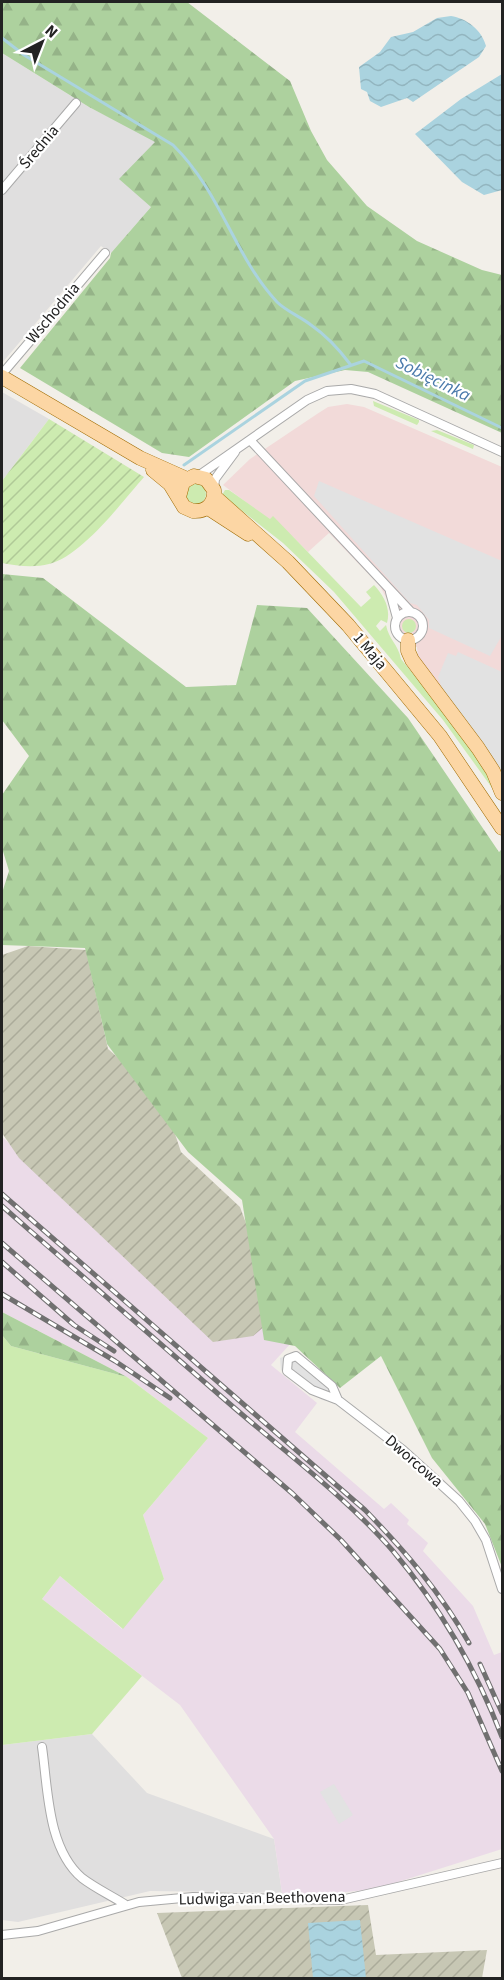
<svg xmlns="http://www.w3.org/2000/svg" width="504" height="1980" viewBox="0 0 504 1980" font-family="'Source Sans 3',sans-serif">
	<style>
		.residential { fill: #e0dfdf }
		.commercial { fill: #f2dad9 }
		.industrial { fill: #ebdbe8 }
		.construction { fill: url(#construction-furrows) }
		.grass { fill: #cdebb0 }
		.forest { fill: url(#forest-firs) }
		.garden { fill: url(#garden-furrows) }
		.parking { fill: #e2e2e2 }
		.water { fill: url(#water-waves) }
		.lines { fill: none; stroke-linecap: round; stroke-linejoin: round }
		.stream { stroke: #aad3df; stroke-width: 3 }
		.minor-casing { stroke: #a9a9a9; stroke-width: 10 }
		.primary-casing { stroke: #a06b00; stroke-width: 15 }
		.minor { stroke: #fff; stroke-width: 8 }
		.primary { stroke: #fcd6a4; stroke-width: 14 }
		.rail-casing { stroke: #707070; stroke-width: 5 }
		.rail { stroke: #fff; stroke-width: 3; stroke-dasharray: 9; stroke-linecap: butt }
		.labels { text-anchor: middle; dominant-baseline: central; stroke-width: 4.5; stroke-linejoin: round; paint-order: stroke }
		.street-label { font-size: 16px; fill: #222; stroke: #fff }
		.water-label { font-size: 18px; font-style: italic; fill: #4a7aab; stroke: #fff }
	</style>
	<defs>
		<pattern id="construction-furrows" width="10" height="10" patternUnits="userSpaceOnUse" patternTransform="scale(1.5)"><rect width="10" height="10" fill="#c7c7b4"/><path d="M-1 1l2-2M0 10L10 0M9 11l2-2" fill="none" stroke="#abab9a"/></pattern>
		<pattern id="forest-firs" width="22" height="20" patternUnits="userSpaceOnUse" patternTransform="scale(1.5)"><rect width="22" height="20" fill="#add19e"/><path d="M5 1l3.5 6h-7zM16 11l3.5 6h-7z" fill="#95b388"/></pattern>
		<pattern id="garden-furrows" width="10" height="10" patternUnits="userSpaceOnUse" patternTransform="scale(1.5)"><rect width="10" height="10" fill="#cdebb0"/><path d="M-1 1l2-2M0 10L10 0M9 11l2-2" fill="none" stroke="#b0c997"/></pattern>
		<pattern id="water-waves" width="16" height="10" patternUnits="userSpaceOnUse" patternTransform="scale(1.5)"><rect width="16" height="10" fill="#aad3df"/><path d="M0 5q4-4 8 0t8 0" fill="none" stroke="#92b5bf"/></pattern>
	</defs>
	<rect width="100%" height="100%" fill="#f2efe9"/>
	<path class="residential" d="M 2,53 L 89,107 L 156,141 L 151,207 L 111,253 L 101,246 L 2,363 Z
		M 2,392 L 49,419 L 2,481 Z
		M 92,1734 L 147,1793 L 274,1839 L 282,1893 L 150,1891 L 18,1922 L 2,1920 L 2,1745 Z"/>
	<path class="commercial" d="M 347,404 L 364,407 L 502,467 L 502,775 L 418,659 L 417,647 L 402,644 L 393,635 L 392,609 L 380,586 L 329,533 L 308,552 L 293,537 L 223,485 L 250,459 L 317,414 L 328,407 Z"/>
	<path class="industrial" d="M 2,1137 L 94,1215 L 216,1268 L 292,1342 L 271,1365 L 317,1403 L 295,1432 L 384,1509 L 391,1503 L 409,1520 L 407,1524 L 428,1543 L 423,1551 L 473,1606 L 494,1655 L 502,1652 L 502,1849 L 376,1889 L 306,1896 L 282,1893 L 274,1839 L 180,1705 L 42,1599 L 60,1576 L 122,1629 L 164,1579 L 143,1515 L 208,1438 L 127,1377 L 2,1312 Z"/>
	<path class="construction" d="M 28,946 L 86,950 L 108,1049 L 129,1067 L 173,1128 L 181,1152 L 240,1207 L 261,1264 L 274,1318 L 253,1336 L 213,1342 L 19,1158 L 2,1133 L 2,955 Z
		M 368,1905 L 376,1955 L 487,1950 L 482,1978 L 182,1978 L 157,1913 Z"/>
	<path class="grass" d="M 373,401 L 419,420 L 419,422 L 417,425 L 374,406 Z
		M 437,430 L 474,445 L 473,449 L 431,431 Z
		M186 494a10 10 0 1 1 20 0a10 10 0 1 1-20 0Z
		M 225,490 L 229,490 L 270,519 L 273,516 L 361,607 L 371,598 L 366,592 L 374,585 C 384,596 391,608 387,623 L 381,620 L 376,626 L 380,631 L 386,625 C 389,640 398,644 401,659 L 465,738 L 495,784 L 500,799 L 443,720 L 334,592 L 283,543 L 222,495 Z
		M402 626a7 7 0 1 1 14 0a7 7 0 1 1-14 0Z
		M 2,1335 L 11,1346 L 127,1377 L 208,1438 L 143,1515 L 164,1579 L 123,1629 L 60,1576 L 42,1599 L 142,1676 L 92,1734 L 2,1745 Z"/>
	<path class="forest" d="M 2,2 L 187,2 L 290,81 L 311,131 L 327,160 L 367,206 L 417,241 L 482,270 L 502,275 L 502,433 L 368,372 L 345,370 L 295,381 L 189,457 L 162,453 L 20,368 L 110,258 L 111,253 L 151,207 L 119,179 L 155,142 L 89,107 L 2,53 Z
		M 2,574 L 43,578 L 186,687 L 236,685 L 257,605 L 307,608 L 408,718 L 499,852 L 502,849 L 502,1567 L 485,1524 L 432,1458 L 381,1356 L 340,1388 L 295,1346 L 264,1340 L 242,1200 L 188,1152 L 107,1044 L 85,948 L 2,945 L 2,893 L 9,871 L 2,848 L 2,795 L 29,756 L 2,720 Z
		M 2,1312 L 127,1377 L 11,1346 L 2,1335 Z"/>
	<path class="garden" d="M 49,419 L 144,477 C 122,502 82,556 49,564 C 34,568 17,566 2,563 L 2,481 Z"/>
	<path class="parking" d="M 319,481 L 502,561 L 501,637 L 490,656 L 429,628 L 429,620 L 417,605 L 410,603 L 314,496 Z
		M 458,652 L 502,672 L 502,775 L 444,694 L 438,677 L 448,653 L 456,656 Z
		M 293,1354 L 333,1385 L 332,1402 L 322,1400 L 281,1370 L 280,1358 Z
		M 334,1784 L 353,1815 L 339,1824 L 320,1792 Z"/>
	<path class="water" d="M 451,16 C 466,18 482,30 486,46 L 479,57 L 413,102 L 407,98 L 381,107 L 370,101 L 367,92 L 361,89 L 359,67 L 380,52 L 391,37 L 413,32 L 437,18 Z
		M 502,74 L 502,190 L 484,195 L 462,182 L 415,134 L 461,99 Z
		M 360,1920 L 366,1978 L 313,1978 L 308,1923 Z"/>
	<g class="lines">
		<path class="stream" d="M 2,38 L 24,55 L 173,145 C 221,192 234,256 277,302 C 286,311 301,317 311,325 C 327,336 338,348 350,364
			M 184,465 L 305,381 L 364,361 L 502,428"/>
		<defs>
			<path id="minor" d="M 2,190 L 76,103
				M 2,374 L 105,253
				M 250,440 L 411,612
				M 198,476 L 307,400 L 327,391 L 351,389 L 375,394 L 502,452
				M 214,489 L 215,479 L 235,452
				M 390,592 L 397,618
				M395 626a14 14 0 1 1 28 0a14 14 0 1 1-28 0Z
				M 338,1400 L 312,1390 L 287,1371 L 288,1359 L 296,1356 L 332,1386 L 338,1400 L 403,1450 L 459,1501 L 475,1521 L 486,1540 L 502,1589
				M 42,1747 C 48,1788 47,1848 82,1878 C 95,1888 112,1896 126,1905
				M 2,1935 L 38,1931 L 139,1902 L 193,1897 L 341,1900 L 502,1863"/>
			<path id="primary" d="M 2,377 L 140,458 L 187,479
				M 153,470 L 170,484 L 184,507 L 193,511 C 207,512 215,503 214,490 L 206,479 L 194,476 L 183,482 L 179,497
				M 214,496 L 288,562 L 348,625 L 440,736 L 502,828
				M 208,508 L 248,534
				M 408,640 L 408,651 L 412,660 L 478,748 L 493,771 L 502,793"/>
		</defs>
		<use href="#minor" class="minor-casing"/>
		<use href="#primary" class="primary-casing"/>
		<use href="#minor" class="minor"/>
		<use href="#primary" class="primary"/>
		<defs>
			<path id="rail" d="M 2,1194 L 365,1510 C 405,1551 441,1593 469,1643
				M 2,1206 C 78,1273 155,1339 231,1405 C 284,1451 347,1498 393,1551 C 440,1607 476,1669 502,1737
				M 2,1243 L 293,1494 L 341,1540 L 440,1649 L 468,1693 L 502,1771
				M 2,1262 L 74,1325 L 114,1351
				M 2,1294 L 115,1361 L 170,1398
				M 480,1664 L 502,1713"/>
		</defs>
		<use href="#rail" class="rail-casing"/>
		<use href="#rail" class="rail"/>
	</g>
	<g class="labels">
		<g class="street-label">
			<text transform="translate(39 147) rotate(-50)">Średnia</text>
			<text transform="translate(53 313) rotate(-50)">Wschodnia</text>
			<text transform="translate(370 651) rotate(50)">1 Maja</text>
			<text transform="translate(414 1461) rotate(41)">Dworcowa</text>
			<text transform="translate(262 1898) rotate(-1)">Ludwiga van Beethovena</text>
		</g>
		<g class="water-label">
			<text transform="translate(433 379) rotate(26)">Sobięcinka</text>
		</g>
	</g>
	<rect width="504" height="1980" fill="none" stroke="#222222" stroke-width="6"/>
	<g transform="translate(42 42) rotate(42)" stroke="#ffffff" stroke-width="4.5" paint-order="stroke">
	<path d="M0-4.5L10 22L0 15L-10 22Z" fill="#222222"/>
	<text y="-9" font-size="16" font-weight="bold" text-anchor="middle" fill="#222222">N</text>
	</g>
</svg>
